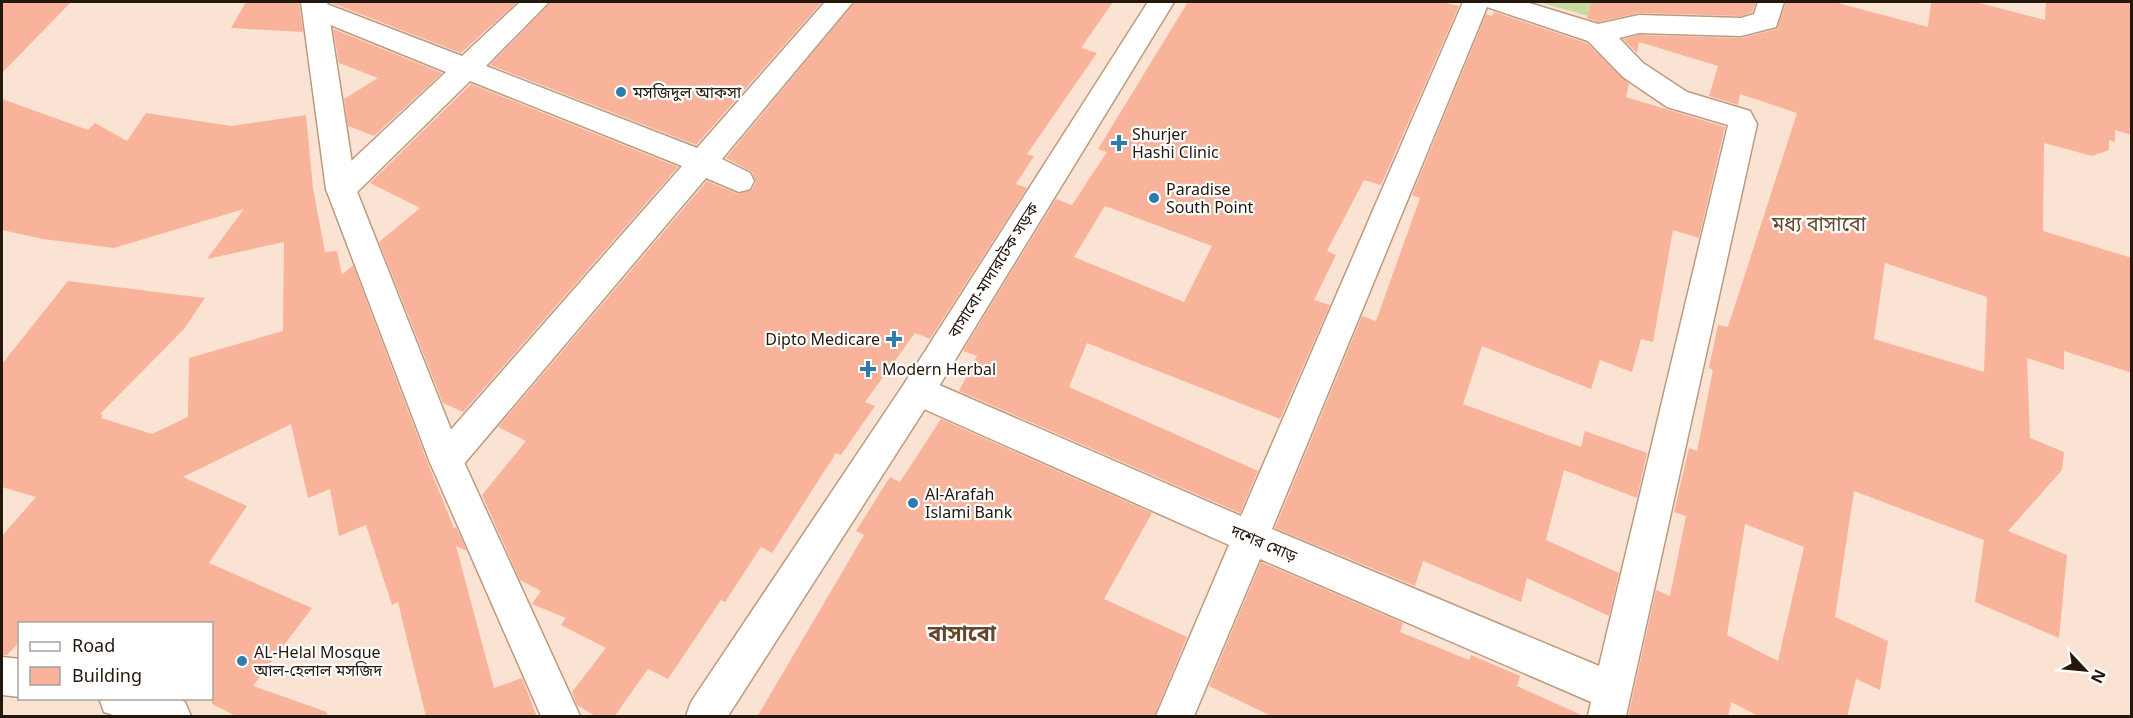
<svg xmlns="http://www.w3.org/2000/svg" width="2133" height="718" viewBox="0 0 2133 718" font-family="'Noto Sans','Noto Sans Bengali',sans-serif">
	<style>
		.green { fill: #cada9e }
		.building { fill: #f8b39a; fill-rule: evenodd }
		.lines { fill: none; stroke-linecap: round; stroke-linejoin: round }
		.street-casing { stroke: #bd9a7e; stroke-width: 3 }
		.secondary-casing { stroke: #bd9a7e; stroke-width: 3 }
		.street { fill: #fff; fill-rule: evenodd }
		.secondary { fill: #fff; fill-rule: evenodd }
		.poi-dot { fill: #2d7cae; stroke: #fff; stroke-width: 2 }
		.labels { text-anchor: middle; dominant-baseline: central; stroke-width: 4.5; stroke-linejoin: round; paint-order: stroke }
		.poi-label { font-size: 16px; fill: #24170c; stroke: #fff; text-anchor: start }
		.street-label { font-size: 16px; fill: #24170c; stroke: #fff }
		.quarter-label { font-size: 20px; fill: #65472d; stroke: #fff }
		.district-label { font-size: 22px; font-weight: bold; fill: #65472d; stroke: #fff }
	</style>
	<rect width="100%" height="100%" fill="#fae3d2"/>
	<path class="green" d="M 1539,2 L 1593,2 L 1588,16 Z"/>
	<path class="building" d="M 2,2 L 71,2 L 2,73 Z
		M 246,2 L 299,2 L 303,32 L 231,28 Z
		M 329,2 L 517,2 L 461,53 Z
		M 551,2 L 822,2 L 696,145 L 490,65 Z
		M 855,2 L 1113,2 L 1081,48 L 1097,53 L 1027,154 L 1034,156 L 1016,184 L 1027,188 L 930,339 L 915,333 L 865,402 L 875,406 L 841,455 L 836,453 L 772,553 L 761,547 L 725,602 L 721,600 L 668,679 L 648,669 L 614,717 L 597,717 L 577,705 L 572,692 L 606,648 L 561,625 L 566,618 L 532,604 L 541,591 L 520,580 L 482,495 L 526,441 L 498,427 L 707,181 L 738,194 L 752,190 L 756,182 L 752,172 L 726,158 Z
		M 1188,2 L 1441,2 L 1459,6 L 1381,185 L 1364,180 L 1327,251 L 1336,255 L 1314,300 L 1330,305 L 1280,419 L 1087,343 L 1069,387 L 1258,471 L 1240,513 L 959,391 L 977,356 L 963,351 L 1056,199 L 1072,205 L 1107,152 L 1098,149 ZM 1105,206 L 1212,246 L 1184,302 L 1074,257 Z
		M 1592,2 L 1756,2 L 1752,12 L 1741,16 L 1639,13 L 1598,22 L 1587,18 Z
		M 1786,2 L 1834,2 L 1928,27 L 1931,2 L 1976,2 L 2045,20 L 2046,2 L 2132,2 L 2132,135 L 2115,130 L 2115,142 L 2109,140 L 2109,150 L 2092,156 L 2044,143 L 2043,231 L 2132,258 L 2132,373 L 2064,351 L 2064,370 L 2027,358 L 2030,438 L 2064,452 L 2062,470 L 2008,531 L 2067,555 L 2059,638 L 1975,602 L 1984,540 L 1854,491 L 1835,617 L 1888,641 L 1880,690 L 1856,679 L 1847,717 L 1760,717 L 1731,702 L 1728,717 L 1628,717 L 1656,590 L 1670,596 L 1686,516 L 1674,512 L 1689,448 L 1697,451 L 1713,370 L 1709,368 L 1718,325 L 1728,327 L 1797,113 L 1740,94 L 1738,105 L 1709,96 L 1718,66 L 1639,42 L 1637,53 L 1623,39 L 1639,35 L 1742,38 L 1777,29 ZM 1885,263 L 1987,297 L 1984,372 L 1874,339 ZM 1745,524 L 1804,547 L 1778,661 L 1727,635 Z
		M 1494,12 L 1587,43 L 1629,84 L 1626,97 L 1725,127 L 1699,238 L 1673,230 L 1653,342 L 1641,339 L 1632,372 L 1600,360 L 1591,389 L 1482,346 L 1463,404 L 1581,447 L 1585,431 L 1647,453 L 1637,498 L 1564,470 L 1546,540 L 1619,573 L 1609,616 L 1527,578 L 1521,602 L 1423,561 L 1415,586 L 1275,528 L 1362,316 L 1376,321 L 1420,198 L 1412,195 L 1486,14 L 1492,16 Z
		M 333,29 L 442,73 L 374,136 L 348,126 L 344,99 L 378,78 L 339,63 Z
		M 471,84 L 678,167 L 463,412 L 443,403 L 379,242 L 420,208 L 370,183 Z
		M 2,99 L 88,130 L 95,123 L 127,141 L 146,113 L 231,126 L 306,115 L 313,188 L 325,252 L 337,251 L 342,275 L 353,265 L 427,461 L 454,528 L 456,527 L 467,551 L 456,546 L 494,688 L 522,678 L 537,717 L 426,717 L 398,602 L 392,605 L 366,525 L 339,536 L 330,489 L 308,498 L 291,424 L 183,477 L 247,506 L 209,563 L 312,608 L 253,686 L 327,712 L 326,717 L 238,717 L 212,704 L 212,624 L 20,624 L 20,641 L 7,655 L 2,655 L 2,536 L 36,497 L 2,487 L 2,364 L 68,281 L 205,298 L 184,329 L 100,414 L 103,415 L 101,418 L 152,434 L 188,417 L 189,358 L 283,331 L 284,242 L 207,259 L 244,209 L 114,248 L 43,239 L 2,230 Z
		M 941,419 L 1152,513 L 1104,599 L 1187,637 L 1154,717 L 757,717 L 864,535 L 856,531 L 890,477 L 900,482 Z
		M 1261,562 L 1403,623 L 1400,632 L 1469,660 L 1471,655 L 1520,676 L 1517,686 L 1586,717 L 1273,717 L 1209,686 Z"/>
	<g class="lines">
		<defs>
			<path id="street" d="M 520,2 L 549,2 L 486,66 L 697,148 L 825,2 L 853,2 L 722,159 L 750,173 L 754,181 L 750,189 L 739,192 L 706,178 L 458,471 L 446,476 L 434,471 L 429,460 L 434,449 L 682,166 L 470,81 L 352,197 L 341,201 L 330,197 L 326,189 L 330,181 L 446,72 L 306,15 L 302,9 L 306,3 L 324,3 L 462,56 Z
				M 1463,2 L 1526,2 L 1598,24 L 1639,15 L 1741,18 L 1754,14 L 1758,2 L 1784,2 L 1776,27 L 1741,36 L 1639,33 L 1619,38 L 1643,63 L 1687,92 L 1750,111 L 1757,124 L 1626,716 L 1588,716 L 1591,702 L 1260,559 L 1194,716 L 1156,716 L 1229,545 L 906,401 L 901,391 L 906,381 L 918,377 L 930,381 L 1241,516 ZM 1487,7 L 1588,41 L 1623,77 L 1667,107 L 1728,125 L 1599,666 L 1272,529 Z
				M 2,657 L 20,659 L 20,697 L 2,695 Z
				M 99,698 L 176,698 L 185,702 L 191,716 L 116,716 L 104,712 Z"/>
			<path id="secondary" d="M 301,2 L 327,2 L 356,189 L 463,460 L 580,716 L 541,716 L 429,460 L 326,189 Z
				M 1148,2 L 1174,2 L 930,401 L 728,716 L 686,716 L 691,702 L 906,381 Z"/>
		</defs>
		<use href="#street" class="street-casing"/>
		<use href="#secondary" class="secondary-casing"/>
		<use href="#street" class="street"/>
		<use href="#secondary" class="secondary"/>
	</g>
	<g class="poi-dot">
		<circle cx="621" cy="92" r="6"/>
		<path d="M1116 134h6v6h6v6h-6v6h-6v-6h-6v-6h6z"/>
		<circle cx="1154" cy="198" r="6"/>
		<path d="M891 330h6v6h6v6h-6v6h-6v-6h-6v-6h6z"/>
		<path d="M865 360h6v6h6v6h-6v6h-6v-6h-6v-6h6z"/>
		<circle cx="913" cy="503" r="6"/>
		<circle cx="242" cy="661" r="6"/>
	</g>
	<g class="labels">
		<g class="poi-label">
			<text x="633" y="92">মসজিদুল আকসা</text>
			<text x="1132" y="134">Shurjer<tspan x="1132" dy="18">Hashi Clinic</tspan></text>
			<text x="1166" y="189">Paradise<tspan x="1166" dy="18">South Point</tspan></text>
			<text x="880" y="339" text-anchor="end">Dipto Medicare</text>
			<text x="882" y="369">Modern Herbal</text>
			<text x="925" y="494">Al-Arafah<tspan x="925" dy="18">Islami Bank</tspan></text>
			<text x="254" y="652">AL-Helal Mosque<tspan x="254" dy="18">আল-হেলাল মসজিদ</tspan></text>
		</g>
		<g class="street-label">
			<text transform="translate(993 270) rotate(-58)">বাসাবো-মাদারটেক সড়ক</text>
			<text transform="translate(1264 543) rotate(23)">দশের মোড়</text>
		</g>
		<g class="quarter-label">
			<text x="1819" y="223">মধ্য বাসাবো</text>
		</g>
		<g class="district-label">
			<text x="962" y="632">বাসাবো</text>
		</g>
	</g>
	<rect width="2133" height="718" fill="none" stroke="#24170c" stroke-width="6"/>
	<rect x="18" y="622" width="195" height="78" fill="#ffffff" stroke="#a7a29e" stroke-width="1.5"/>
	<rect x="30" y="642" width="30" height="9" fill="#ffffff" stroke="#a7a29e" stroke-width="1.5"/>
	<text x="72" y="652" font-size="18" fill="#24170c">Road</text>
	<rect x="30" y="667" width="30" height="18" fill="#f8b39a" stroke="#a7a29e" stroke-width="1.5"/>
	<text x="72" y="682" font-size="18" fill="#24170c">Building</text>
	<g transform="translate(2085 670) rotate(116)" stroke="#ffffff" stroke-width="4.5" paint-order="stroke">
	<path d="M0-4.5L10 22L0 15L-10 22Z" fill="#24170c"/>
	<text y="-9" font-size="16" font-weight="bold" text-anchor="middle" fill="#24170c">N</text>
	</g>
</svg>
